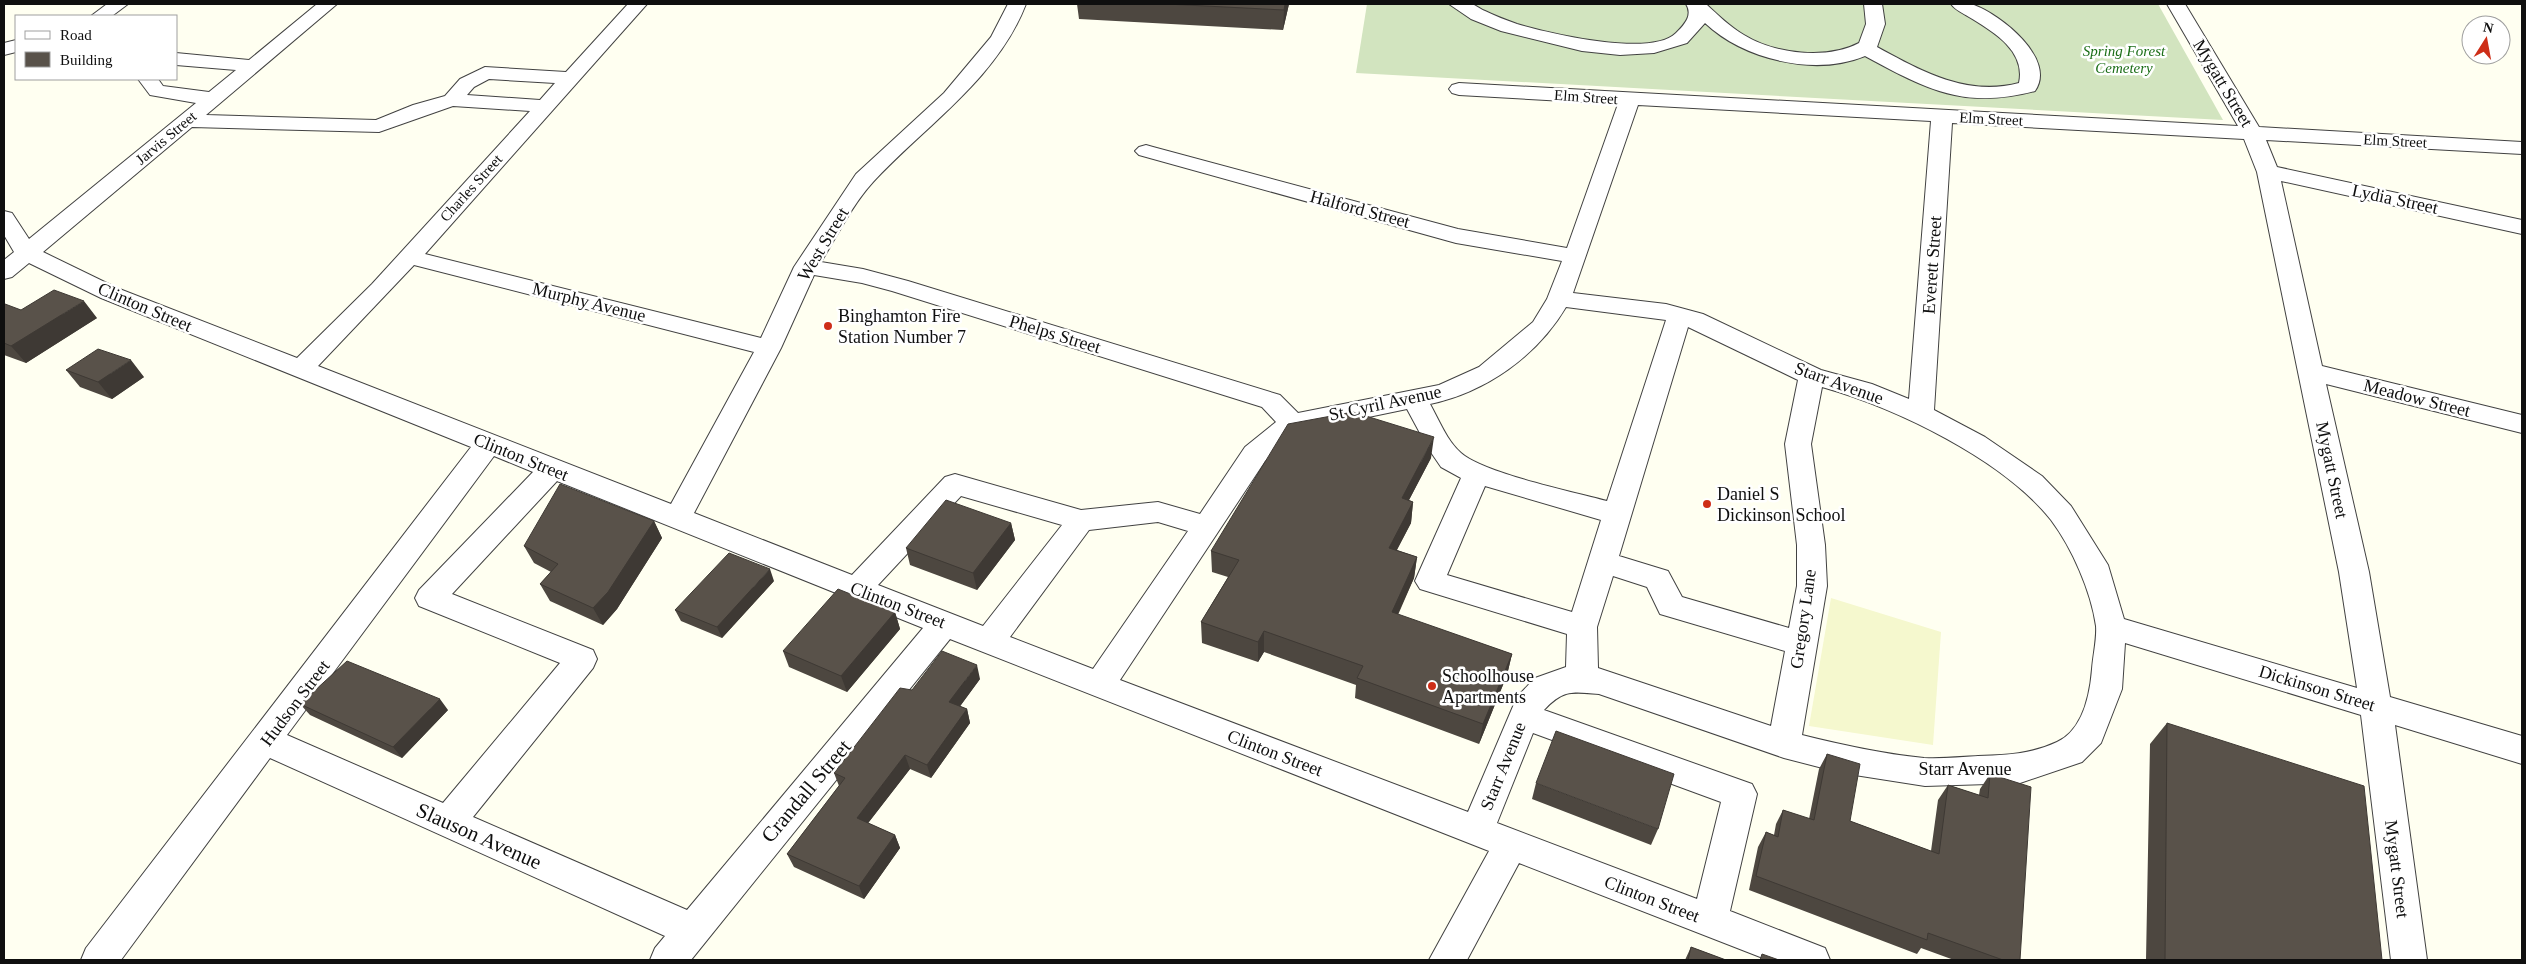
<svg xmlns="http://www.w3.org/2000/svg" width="2526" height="964" viewBox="0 0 2526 964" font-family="Georgia,serif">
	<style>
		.farmland { fill: #f5f8ce }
		.cemetery { fill: #d2e4bf }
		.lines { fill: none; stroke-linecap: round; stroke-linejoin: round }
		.minor-casing { stroke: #424242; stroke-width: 2 }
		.minor { fill: #fff; fill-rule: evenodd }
		.wall { fill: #4d4740 }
		.shaded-wall { fill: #3e3934 }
		.building { fill: #59524a; stroke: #3e3934 }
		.poi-dot { fill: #ce2e18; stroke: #fff; stroke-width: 2 }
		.labels { text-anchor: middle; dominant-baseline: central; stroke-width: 5; stroke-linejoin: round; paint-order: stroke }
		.far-park-label { font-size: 15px; font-style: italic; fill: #1c6e18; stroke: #fff }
		.far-street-label { font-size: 15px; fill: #0f0f0f; stroke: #fff }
		.street-label { font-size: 18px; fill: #0f0f0f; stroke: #fff }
		.poi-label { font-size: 18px; fill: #0f0f0f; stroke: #fff; text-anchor: start }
		.near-street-label { font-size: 21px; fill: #0f0f0f; stroke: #fff }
	</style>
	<rect width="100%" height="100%" fill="#fffff1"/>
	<path class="farmland" d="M 1831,598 L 1941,632 L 1933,745 L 1809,726 Z"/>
	<path class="cemetery" d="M 1367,4 L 2158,4 L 2223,120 L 1356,73 Z"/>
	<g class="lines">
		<defs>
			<path id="minor" d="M 107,4 L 128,4 L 112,16 L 91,16 Z
				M 317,4 L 337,4 L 206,115 L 376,120 L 413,105 L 445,96 L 460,79 L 485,67 L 566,72 L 628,4 L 647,4 L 425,254 L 761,338 L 794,267 L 856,174 L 944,93 L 991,37 L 1008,4 L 1026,4 C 997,79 926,125 873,182 C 852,205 837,236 821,262 L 863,269 L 908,281 L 1280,395 L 1298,413 L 1439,385 L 1479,367 L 1533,322 L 1547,299 L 1562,261 L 1456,243 L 1139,155 L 1135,151 L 1139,147 L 1146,145 L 1153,147 L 1458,229 L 1567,248 L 1618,104 L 1459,95 L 1452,93 L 1449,89 L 1452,85 L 1459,83 L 2238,126 L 2167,4 L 2185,4 L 2259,127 L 2522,142 L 2522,154 L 2266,140 L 2277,167 L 2522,220 L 2522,234 L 2281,181 L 2322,366 L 2522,415 L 2522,433 L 2326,384 L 2369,572 L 2390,697 L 2522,736 L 2522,764 L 2395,725 L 2427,960 L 2391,960 L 2361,715 L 2125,643 L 2122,689 L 2101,743 L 2082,762 L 2020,783 L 1925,786 L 1842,773 L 1784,758 L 1599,694 C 1572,692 1564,689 1544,710 L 1752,784 L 1757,794 L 1730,911 L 1825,948 L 1830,960 L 1768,960 L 1519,863 L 1467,960 L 1429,960 L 1489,851 L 950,639 L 691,960 L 650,960 L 655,948 L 665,936 L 270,758 L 121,960 L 81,960 L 86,948 L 471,447 L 101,298 L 29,263 L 12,277 L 4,279 L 4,260 L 14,252 L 4,235 L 4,211 L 12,213 L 29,239 L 196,103 L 150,95 L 138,79 L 158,79 L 163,86 L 209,92 L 236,70 L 176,65 L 176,53 L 249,60 ZM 489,79 L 555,83 L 540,100 L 467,95 L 474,87 ZM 1638,105 L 1931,121 L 1909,399 L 1872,384 L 1821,370 L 1703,314 L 1666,304 L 1573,293 ZM 453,106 L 530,111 L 372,284 L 297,358 L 117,288 L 43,252 L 192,127 L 379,132 ZM 1952,123 L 2244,139 L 2257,172 L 2339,572 L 2357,688 L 2124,619 L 2108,565 L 2071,506 L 2042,476 L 1985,437 L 1934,410 ZM 414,265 L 754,352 L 671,504 L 318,366 ZM 814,275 L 862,283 L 892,291 L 1262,407 L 1276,422 L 1245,447 L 1200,514 L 1158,502 L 1081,510 L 955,474 L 945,477 L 852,575 L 694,513 L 781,348 ZM 1566,307 L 1666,320 L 1607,501 C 1574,492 1483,473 1461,453 C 1447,441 1439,420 1430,404 C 1486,392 1537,356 1566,307 ZM 1688,327 L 1798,380 L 1785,444 L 1797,545 L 1797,586 L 1789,628 L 1682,597 L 1668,571 L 1619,556 ZM 1822,387 C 1896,408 2003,459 2051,520 C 2072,548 2091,591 2096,626 C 2097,639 2093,655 2092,669 C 2090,694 2083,730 2057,742 C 2032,754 2006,755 1978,756 C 1960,757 1941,759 1924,758 C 1883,754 1842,745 1802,735 L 1827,586 L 1825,545 L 1811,444 ZM 1407,409 L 1428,448 L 1441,467 L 1461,478 L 1415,581 L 1420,589 L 1567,634 L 1566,667 L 1535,678 L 1517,697 L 1468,812 L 1120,680 L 1265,461 L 1301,431 ZM 494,456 L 533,472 L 419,590 L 415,598 L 419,606 L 560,663 L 443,803 L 287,735 ZM 557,481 L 923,628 L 687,910 L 473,817 L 593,668 L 597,659 L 593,650 L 452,594 ZM 1485,486 L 1601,520 L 1572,612 L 1447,575 ZM 961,496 L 1062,525 L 983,626 L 878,585 ZM 1158,522 L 1188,531 L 1093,669 L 1010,637 L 1089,530 ZM 1613,576 L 1647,587 L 1660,614 L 1785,651 L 1771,726 L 1598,668 L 1597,627 ZM 1533,733 L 1721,802 L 1697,899 L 1497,823 Z
				M 1449,4 C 1455,4 1465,2 1471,4 C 1476,5 1480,9 1485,11 C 1495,16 1506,20 1517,24 C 1548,33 1651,58 1676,33 C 1685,24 1693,15 1686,4 L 1706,4 C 1718,15 1730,27 1744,35 C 1775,54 1827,60 1859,43 L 1866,24 L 1864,4 L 1882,4 L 1885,24 L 1877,47 C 1921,71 1967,97 2019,83 C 2026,51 1994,32 1969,17 C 1963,13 1955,10 1951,4 C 1957,4 1968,2 1974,5 C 2001,15 2057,59 2035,91 C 1964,110 1926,89 1865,56 C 1814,77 1743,59 1705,23 L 1687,43 L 1654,53 L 1620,55 L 1582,51 L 1501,31 L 1471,19 Z
				M 16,40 L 16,52 L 4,55 L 4,43 Z"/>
		</defs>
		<use href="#minor" class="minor-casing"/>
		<use href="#minor" class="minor"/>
	</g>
	<path class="wall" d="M 1077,4 L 1289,4 L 1283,30 L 1079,19 Z
		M 4,305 L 21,310 L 97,318 L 26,363 L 4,355 Z
		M 66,370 L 144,377 L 112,399 L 80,387 Z
		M 1431,458 L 1409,500 L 1413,502 L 1411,523 L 1397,550 L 1417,557 L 1414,578 L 1398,615 L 1512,654 L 1507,675 L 1479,744 L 1355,698 L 1356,685 L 1264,652 L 1258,662 L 1202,643 L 1201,622 L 1228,577 L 1212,572 L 1211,551 Z
		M 654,521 L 662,538 L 617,609 L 603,625 L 550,601 L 540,584 L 551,572 L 534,563 L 524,546 Z
		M 1011,523 L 1015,540 L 977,590 L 910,565 L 906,548 Z
		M 774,581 L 722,638 L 681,621 L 675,610 Z
		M 895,612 L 900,629 L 847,692 L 789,667 L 783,651 Z
		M 980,679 L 960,706 L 967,709 L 970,723 L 931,778 L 910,769 L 868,823 L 895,835 L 900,848 L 864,899 L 794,867 L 787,854 L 839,786 L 834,773 L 912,690 Z
		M 300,704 L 448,710 L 402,758 L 310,715 Z
		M 2167,723 L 2382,960 L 2146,960 L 2150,744 Z
		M 1827,754 L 1850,821 L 1931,851 L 1938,800 L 1948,785 L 1979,795 L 1980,789 L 1990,774 L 2020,960 L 1954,960 L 1921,948 L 1917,954 L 1749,890 L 1758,847 L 1766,832 L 1774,835 L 1776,824 L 1783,810 L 1809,819 L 1819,769 Z
		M 1536,783 L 1658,829 L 1651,845 L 1532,799 Z
		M 1691,947 L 1726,960 L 1685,960 Z"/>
	<path class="shaded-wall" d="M 1285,4 L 1289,4 L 1283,30 L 1284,10 Z
		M 84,301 L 97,318 L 26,363 L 11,346 Z
		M 131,360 L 144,377 L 112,399 L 98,382 Z
		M 1434,437 L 1431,458 L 1399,519 L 1402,498 Z
		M 1413,502 L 1411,523 L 1387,568 L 1389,548 Z
		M 654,521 L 662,538 L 617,609 L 603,625 L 593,608 Z
		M 1011,523 L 1015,540 L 977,590 L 973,573 Z
		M 1417,557 L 1414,578 L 1389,633 L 1392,612 Z
		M 770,569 L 774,581 L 722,638 L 717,627 Z
		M 895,612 L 900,629 L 847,692 L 841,676 Z
		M 1264,631 L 1264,652 L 1258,662 L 1258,642 Z
		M 1512,654 L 1507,675 L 1479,744 L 1483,724 Z
		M 977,665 L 980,679 L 953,716 L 949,702 Z
		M 440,699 L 448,710 L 402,758 L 393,747 Z
		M 967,709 L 970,723 L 931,778 L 927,765 Z
		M 905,755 L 910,769 L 862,831 L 857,818 Z
		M 895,835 L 900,848 L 864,899 L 859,886 Z"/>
	<path class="building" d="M 1166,4 L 1285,4 L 1284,10 Z
		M 54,290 L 84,301 L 11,346 L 4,343 L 4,305 L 5,304 L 21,310 Z
		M 98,349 L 131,360 L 98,382 L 66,370 Z
		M 1353,412 L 1434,437 L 1402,498 L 1413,502 L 1389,548 L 1417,557 L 1392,612 L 1512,654 L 1483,724 L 1357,678 L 1363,666 L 1264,631 L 1258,642 L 1201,622 L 1239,560 L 1211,551 L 1288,424 Z
		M 560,484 L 654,521 L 608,592 L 593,608 L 540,584 L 558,564 L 524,546 Z
		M 946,500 L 1011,523 L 973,573 L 906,548 Z
		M 729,553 L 770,569 L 717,627 L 675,610 Z
		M 838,589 L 895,612 L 841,676 L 783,651 Z
		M 942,651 L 977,665 L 949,702 L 967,709 L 927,765 L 905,755 L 857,818 L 895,835 L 859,886 L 787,854 L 845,778 L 834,773 L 900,688 L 912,690 Z
		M 347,661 L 440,699 L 393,747 L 300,704 Z
		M 2167,723 L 2364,786 L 2382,960 L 2165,960 Z
		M 1556,731 L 1674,774 L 1658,829 L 1536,783 Z
		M 1827,754 L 1860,764 L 1850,821 L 1939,854 L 1948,785 L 1988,798 L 1990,774 L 2031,787 L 2020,960 L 2003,960 L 1928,933 L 1927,940 L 1756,876 L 1766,832 L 1778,837 L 1783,810 L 1814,820 Z
		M 1691,947 L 1726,960 L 1688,960 Z
		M 1762,954 L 1779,960 L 1760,960 Z"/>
	<g class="poi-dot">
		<circle cx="828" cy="326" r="5"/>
		<circle cx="1707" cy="504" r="5"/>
		<circle cx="1432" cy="686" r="5"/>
	</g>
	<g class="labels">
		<g class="far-park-label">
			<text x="2124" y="51">Spring Forest<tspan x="2124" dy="17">Cemetery</tspan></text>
		</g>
		<g class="far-street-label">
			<text transform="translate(1586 97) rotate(4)">Elm Street</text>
			<text transform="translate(1991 119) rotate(3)">Elm Street</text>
			<text transform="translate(166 138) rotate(-40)">Jarvis Street</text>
			<text transform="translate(2395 141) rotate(3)">Elm Street</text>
			<text transform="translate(471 188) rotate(-48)">Charles Street</text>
		</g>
		<g class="street-label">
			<text transform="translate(2223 83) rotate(59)">Mygatt Street</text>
			<text transform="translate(2395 199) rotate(12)">Lydia Street</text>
			<text transform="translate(1360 209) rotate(15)">Halford Street</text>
			<text transform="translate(823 244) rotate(-59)">West Street</text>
			<text transform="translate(1932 265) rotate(-86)">Everett Street</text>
			<text transform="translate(589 302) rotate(14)">Murphy Avenue</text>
			<text transform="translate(145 307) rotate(23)">Clinton Street</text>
			<text transform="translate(1055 334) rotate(17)">Phelps Street</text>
			<text transform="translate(1839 383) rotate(20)">Starr Avenue</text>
			<text transform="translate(2417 398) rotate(14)">Meadow Street</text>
			<text transform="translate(1385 403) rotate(-12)">St Cyril Avenue</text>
			<text transform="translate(521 457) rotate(22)">Clinton Street</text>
			<text transform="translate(2332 470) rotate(78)">Mygatt Street</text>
			<text transform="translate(898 605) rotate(21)">Clinton Street</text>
			<text transform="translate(1803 619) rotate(-82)">Gregory Lane</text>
			<text transform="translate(2317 688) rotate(17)">Dickinson Street</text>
			<text transform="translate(295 703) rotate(-53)">Hudson Street</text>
			<text transform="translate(1275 753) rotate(21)">Clinton Street</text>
			<text transform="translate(1503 766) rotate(-68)">Starr Avenue</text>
			<text x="1965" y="769">Starr Avenue</text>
			<text transform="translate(2397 869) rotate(83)">Mygatt Street</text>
			<text transform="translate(1652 899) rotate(21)">Clinton Street</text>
		</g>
		<g class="poi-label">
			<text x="838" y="316">Binghamton Fire<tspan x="838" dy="21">Station Number 7</tspan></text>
			<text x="1717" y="494">Daniel S<tspan x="1717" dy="21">Dickinson School</tspan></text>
			<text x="1442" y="676">Schoolhouse<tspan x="1442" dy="21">Apartments</tspan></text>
		</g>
		<g class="near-street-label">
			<text transform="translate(806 791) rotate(-50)">Crandall Street</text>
			<text transform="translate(479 836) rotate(24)">Slauson Avenue</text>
		</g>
	</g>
	<rect width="2526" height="964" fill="none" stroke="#0f0f0f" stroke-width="10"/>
	<rect x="15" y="15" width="162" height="65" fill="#ffffff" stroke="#9f9f9f"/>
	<rect x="25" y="31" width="25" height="8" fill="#ffffff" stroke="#9f9f9f"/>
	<text x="60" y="40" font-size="15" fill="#0f0f0f">Road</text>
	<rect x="25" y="52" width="25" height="15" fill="#59524a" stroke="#9f9f9f"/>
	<text x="60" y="65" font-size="15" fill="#0f0f0f">Building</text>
	<g transform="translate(2486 40) rotate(11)"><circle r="24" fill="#ffffff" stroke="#9f9f9f"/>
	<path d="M0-4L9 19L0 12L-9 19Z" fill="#ce2e18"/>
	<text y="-8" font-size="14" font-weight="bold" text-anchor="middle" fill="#0f0f0f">N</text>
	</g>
</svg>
